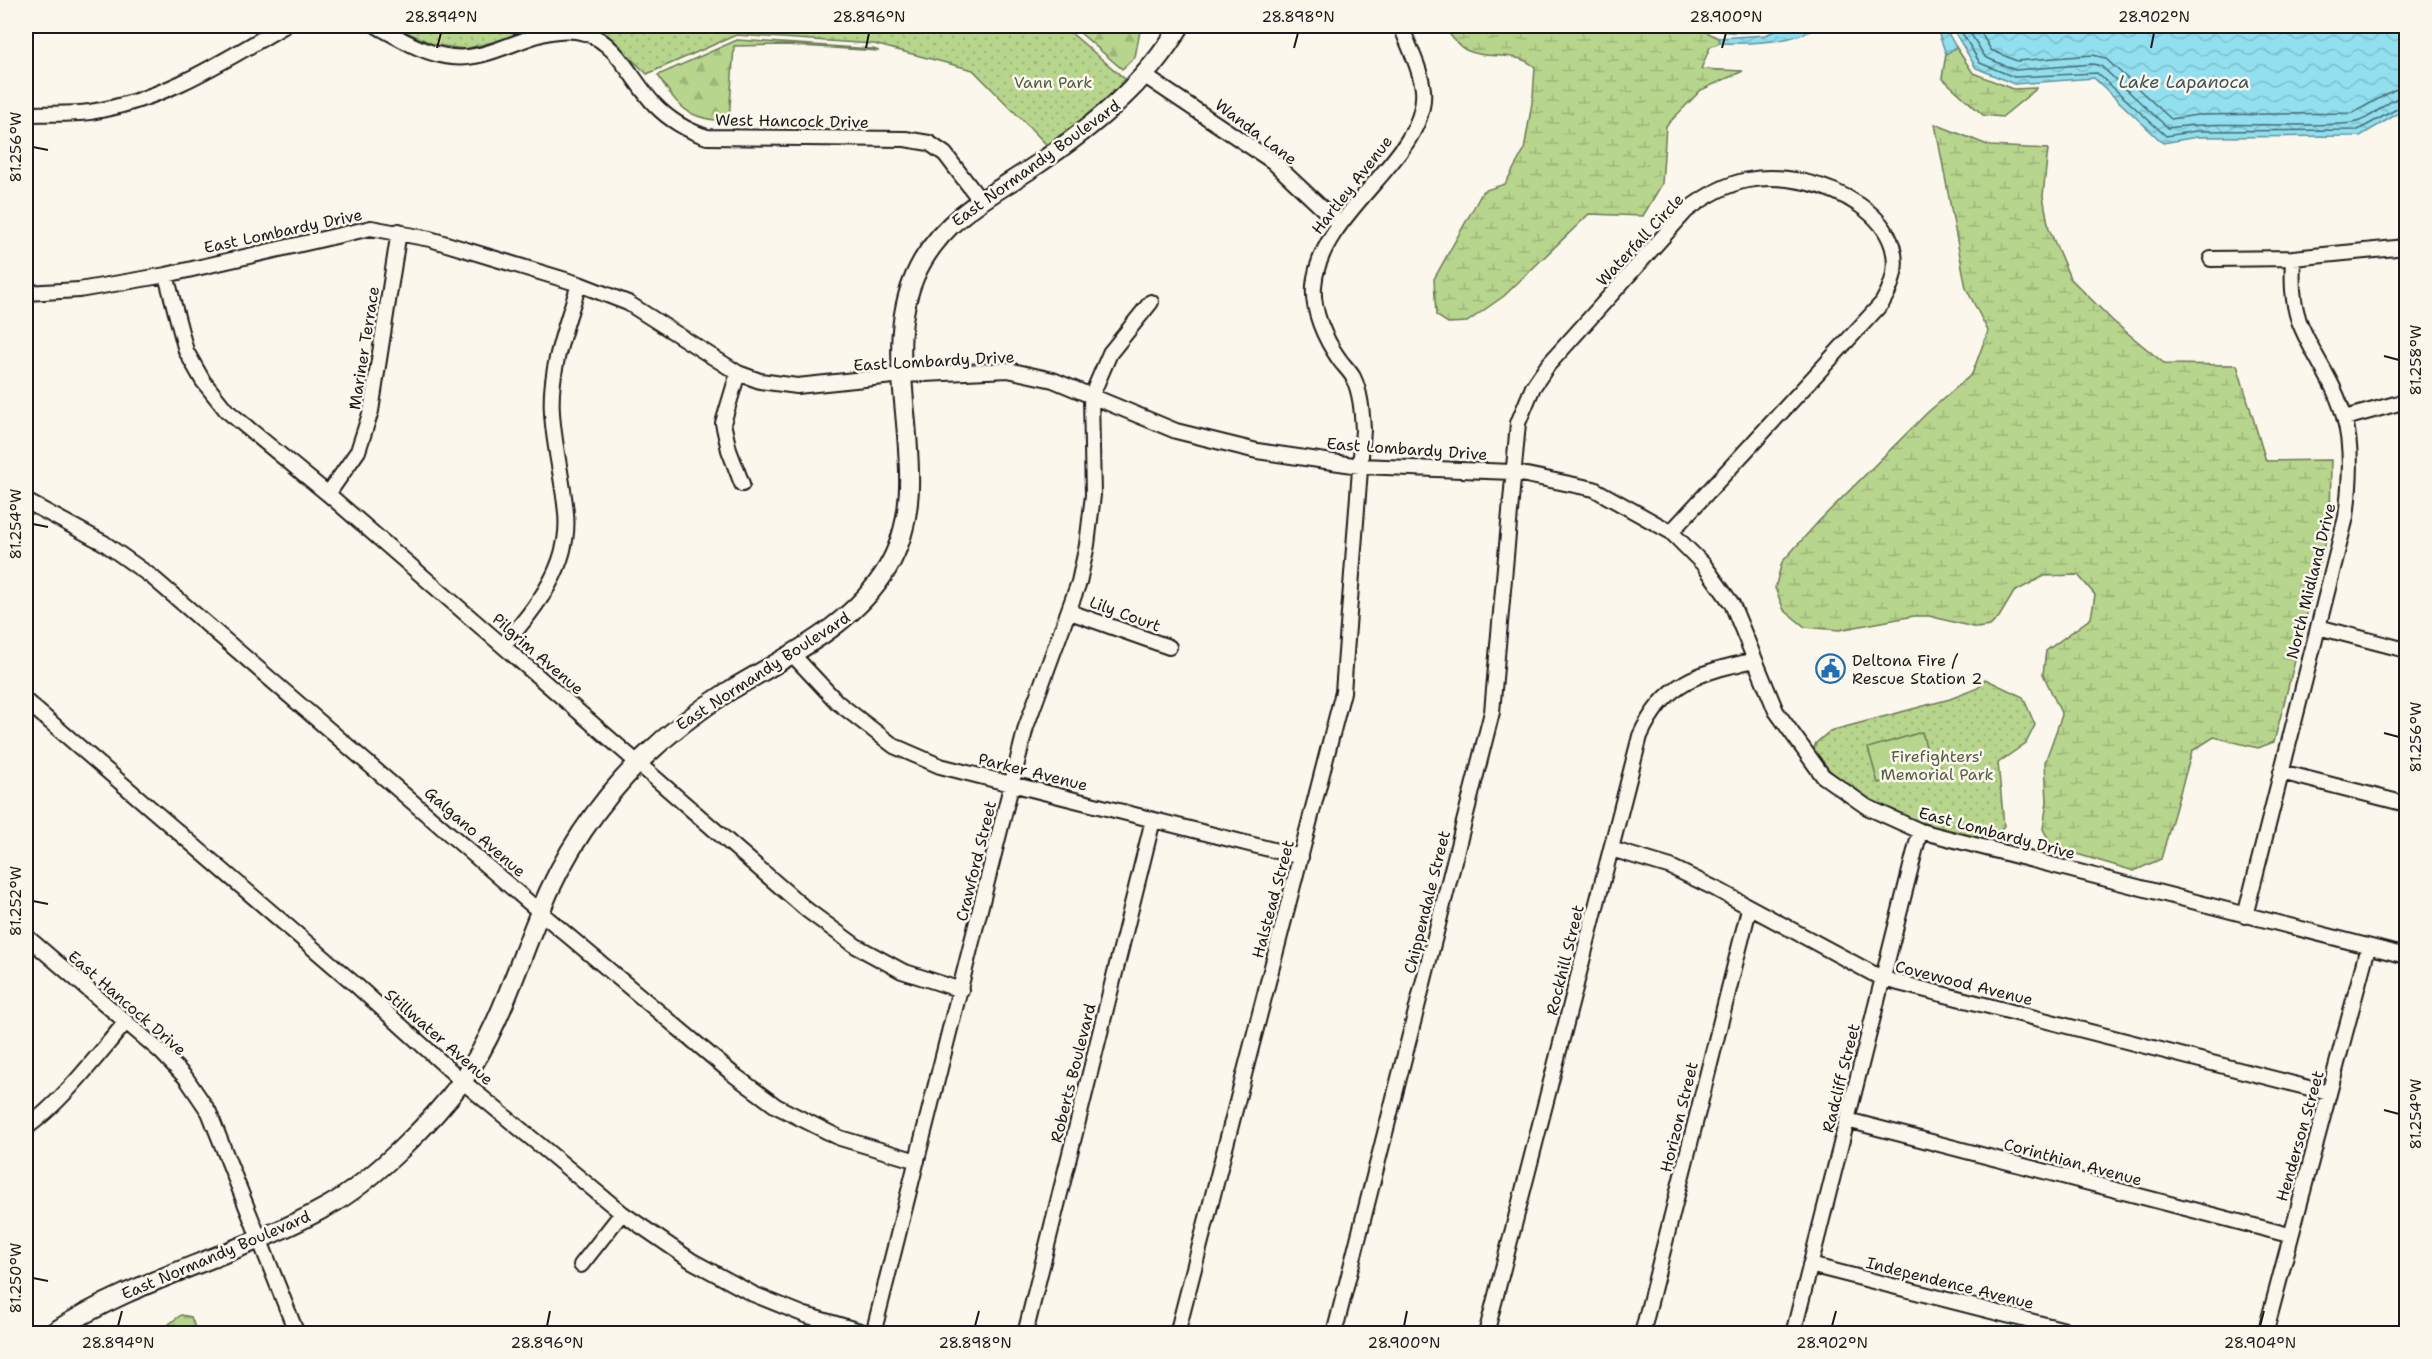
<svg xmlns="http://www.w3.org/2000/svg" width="2432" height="1359" viewBox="0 0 2432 1359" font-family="'Shantell Sans',sans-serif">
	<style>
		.forest { fill: url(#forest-firs); stroke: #6a7854; stroke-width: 1.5 }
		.wetland { fill: url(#wetland-marsh); stroke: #6a7854; stroke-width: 1.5 }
		.cemetery { fill: url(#cemetery-stones); stroke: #6a7854; stroke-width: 1.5 }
		.park { fill: url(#park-dots); stroke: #6a7854; stroke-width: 1.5 }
		.garden { fill: #b7d58d; stroke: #6a7854; stroke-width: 1.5 }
		.water { fill: url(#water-waves); stroke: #62919b; stroke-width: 1.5 }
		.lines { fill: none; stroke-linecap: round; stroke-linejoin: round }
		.shore { stroke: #4b6a70; stroke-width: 1.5 }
		.street-casing { stroke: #1c1c1c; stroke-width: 18 }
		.secondary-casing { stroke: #1c1c1c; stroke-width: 22 }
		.street { stroke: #fbf7ec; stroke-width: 14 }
		.secondary { stroke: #fbf7ec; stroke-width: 18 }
		.ticks { fill: none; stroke: #1c1c1c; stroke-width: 2 }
		.labels { text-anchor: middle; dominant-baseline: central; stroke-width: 5; stroke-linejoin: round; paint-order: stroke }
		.park-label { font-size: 16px; fill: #525d44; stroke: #fbf7ec }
		.street-label { font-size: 16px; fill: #1c1c1c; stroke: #fbf7ec }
		.poi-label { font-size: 16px; fill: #1c1c1c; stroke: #fbf7ec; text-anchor: start }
		.water-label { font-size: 18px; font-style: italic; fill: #3f565b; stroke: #fbf7ec }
		.neatline { fill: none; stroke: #1c1c1c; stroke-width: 2 }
		.ticks-label { font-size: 15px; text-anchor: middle; fill: #1c1c1c }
	</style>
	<defs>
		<pattern id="forest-firs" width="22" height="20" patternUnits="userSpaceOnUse" patternTransform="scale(1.5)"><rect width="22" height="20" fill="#b7d58d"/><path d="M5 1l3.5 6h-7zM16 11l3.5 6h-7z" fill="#9db679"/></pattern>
		<pattern id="wetland-marsh" width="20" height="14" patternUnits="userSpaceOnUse" patternTransform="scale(1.5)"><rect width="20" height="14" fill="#b7d58d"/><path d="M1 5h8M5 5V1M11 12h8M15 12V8" fill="none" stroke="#9db679"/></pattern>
		<pattern id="cemetery-stones" width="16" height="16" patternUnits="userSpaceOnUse" patternTransform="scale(1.5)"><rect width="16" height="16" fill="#b7d58d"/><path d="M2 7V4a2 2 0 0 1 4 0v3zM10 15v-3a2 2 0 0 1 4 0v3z" fill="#9db679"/></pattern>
		<pattern id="park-dots" width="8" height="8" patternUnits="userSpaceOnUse" patternTransform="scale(1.5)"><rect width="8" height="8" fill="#b7d58d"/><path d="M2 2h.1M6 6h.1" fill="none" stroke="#9db679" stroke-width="1.8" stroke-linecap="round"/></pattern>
		<pattern id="water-waves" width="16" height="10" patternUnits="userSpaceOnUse" patternTransform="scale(1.5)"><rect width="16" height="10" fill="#91dfef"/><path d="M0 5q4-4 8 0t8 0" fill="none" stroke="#7cbfcc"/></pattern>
	</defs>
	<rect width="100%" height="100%" fill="#fbf7ec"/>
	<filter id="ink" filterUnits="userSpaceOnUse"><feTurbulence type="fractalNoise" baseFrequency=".0167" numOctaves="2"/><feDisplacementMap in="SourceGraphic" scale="12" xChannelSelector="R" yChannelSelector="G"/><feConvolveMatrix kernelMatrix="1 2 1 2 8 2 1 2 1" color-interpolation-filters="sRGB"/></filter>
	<g filter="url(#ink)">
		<path class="forest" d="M 1072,26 L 1141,26 L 1135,57 L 1122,69 Z
			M 737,40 L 873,49 L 879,51 L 786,45 L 734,46 L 729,121 C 689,120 679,109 658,75 Z"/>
		<path class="wetland" d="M 1443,26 L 1694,26 L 1719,38 L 1720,43 L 1710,47 L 1701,69 L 1743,71 L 1701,90 L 1666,126 L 1662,184 L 1643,216 L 1589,214 L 1504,296 L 1467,322 L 1448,323 L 1436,315 L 1434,279 L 1483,191 L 1505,184 L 1524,150 L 1533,97 L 1535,67 C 1513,49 1489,61 1466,50 C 1457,46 1449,33 1443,26 Z
			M 1956,47 L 1973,73 L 2013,89 L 2036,88 L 2035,90 L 2002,117 L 1983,115 L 1942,78 L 1946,54 Z
			M 1935,124 L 1990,146 L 2048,149 L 2043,196 L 2049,229 L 2070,278 L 2113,321 L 2165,364 L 2237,365 L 2266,461 L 2331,460 L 2330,525 L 2274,742 L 2258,748 L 2214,737 L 2192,751 L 2161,859 L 2134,871 L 2053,847 L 2043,829 L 2047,802 L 2045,762 L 2062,715 L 2043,674 L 2046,651 L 2091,618 L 2095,595 L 2078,575 L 2044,576 L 2014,592 L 1999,617 L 1990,626 L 1977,628 L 1929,616 L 1914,616 L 1839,630 L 1805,627 L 1784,610 L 1775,588 L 1782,562 L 1819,521 L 1928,412 L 1972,374 L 1988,331 L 1966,288 Z"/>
		<path class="cemetery" d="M 181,1315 L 191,1317 L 197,1333 L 173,1333 L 169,1324 Z"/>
		<path class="park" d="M 393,26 L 555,26 L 465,49 L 435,45 Z
			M 565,26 L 1063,26 L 1126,80 C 1111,110 1074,128 1047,145 L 973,70 L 874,44 L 736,35 L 647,74 C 617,45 608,33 565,26 Z
			M 1985,679 L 2023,697 L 2035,725 L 2026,743 L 1998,763 L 2004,826 L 1989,843 C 1926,825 1854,807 1813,751 L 1816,743 L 1830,731 L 1950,699 L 1978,688 Z"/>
		<path class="garden" d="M 1922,732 L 1932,768 L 1878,783 L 1868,748 Z"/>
		<path class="water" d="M 1706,26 L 1772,26 C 1755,35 1723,34 1706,26 Z
			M 1785,26 L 1818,26 C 1797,43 1746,44 1720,43 L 1719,38 L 1766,35 Z
			M 1936,26 L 1944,26 L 1956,47 L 1946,54 Z
			M 1951,26 L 2406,26 L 2406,109 L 2360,136 L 2197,137 L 2163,143 L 2094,78 L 2014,84 L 1976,68 Z"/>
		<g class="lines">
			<path class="shore" d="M 1958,26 L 1980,63 L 2014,77 L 2097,73 L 2166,136 L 2196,131 L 2358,130 L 2406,104
				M 1966,26 L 1985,57 L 2015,70 L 2093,64 L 2101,66 L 2168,128 C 2230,120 2292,129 2353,123 C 2372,120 2387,98 2406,96
				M 1977,26 L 1991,50 L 2017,61 L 2093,55 L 2105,58 L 2171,119 L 2197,115 L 2353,113 L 2394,90 L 2406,87"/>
			<defs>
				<path id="street" d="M 377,26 C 401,39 424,54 452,57 C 497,62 539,20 585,33 C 617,42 633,82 654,104 C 668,119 688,131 707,137 L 905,139 L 929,143 L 945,154 L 980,200
					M 1145,76 L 1272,161 L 1339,224
					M 26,114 C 46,113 69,115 90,112 C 162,101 222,62 284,26
					M 2211,259 L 2293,258 L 2406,247
					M 166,275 L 186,351 L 203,381 L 226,410 L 328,494 L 807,910 L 856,946 L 902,971 L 961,990
					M 26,293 L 79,290 L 166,275 L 371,228 L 430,239 L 579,284 L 628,303 L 738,373 L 760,381 L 797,386 L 903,375 L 1008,370 L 1053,380 L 1176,431 L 1257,451 L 1360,466 L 1512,472 L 1594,489 L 1671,532 L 1704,565 L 1732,604 L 1776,711 L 1823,776 L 1867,807 L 1920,831 L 2406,956
					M 738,373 L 723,423 L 729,450 L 742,484
					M 2345,418 L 2406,401
					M 328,494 L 358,451 L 371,411 L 399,231
					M 26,501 L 104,543 L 152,577 L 540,912 L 734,1075 L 776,1106 L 840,1138 L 917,1161
					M 1070,612 L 1169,647
					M 2318,627 L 2406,650
					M 503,646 C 535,608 571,567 566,513 C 563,480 554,447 552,413 C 549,369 566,326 579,284
					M 791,653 L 837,702 L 894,746 L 940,766 L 1301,857
					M 26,701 L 357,986 L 462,1081 L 622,1213 L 692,1261 L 753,1294 L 805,1315 L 870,1334
					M 2281,772 L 2406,804
					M 1611,849 L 1671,867 L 1716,889 L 1883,979 L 2329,1093
					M 2245,916 L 2346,517 C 2350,485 2353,448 2344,417 C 2335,382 2312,355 2299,321 C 2292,300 2292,280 2293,258
					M 26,936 L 161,1052 L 186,1078 L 209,1112 L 297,1334
					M 1847,1120 L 2289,1235
					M 26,1128 C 64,1100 94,1059 126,1022
					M 581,1265 L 622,1213
					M 1810,1265 L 2081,1334
					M 873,1334 L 1026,727 L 1079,582 L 1087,545 L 1093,495 L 1091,397 L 1110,353 L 1151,302
					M 1025,1334 L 1153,820
					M 1177,1334 L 1343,692 L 1363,430 C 1362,413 1361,393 1353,377 C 1349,370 1343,365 1339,359 C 1325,339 1312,311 1314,286 C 1319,211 1429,157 1423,90 C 1421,69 1408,45 1401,26
					M 1334,1334 L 1492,712 L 1518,423 L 1533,387 L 1548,365 L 1686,211 C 1704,197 1726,184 1748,180 C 1815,167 1934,219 1882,303 L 1671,532
					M 1486,1334 L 1640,736 C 1665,681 1698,673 1755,660
					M 1642,1334 L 1749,909
					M 1793,1334 L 1920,831
					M 2265,1334 L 2368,947"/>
				<path id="secondary" d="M 51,1334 C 137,1277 239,1256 328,1206 C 372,1182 433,1121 463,1080 C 499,1029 516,969 540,912 C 563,855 598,803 642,759 C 669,733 697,711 729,691 C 785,657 854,626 888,567 C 943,473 867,355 923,260 C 951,213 992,195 1035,166 C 1092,127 1144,86 1180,26"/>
			</defs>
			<use href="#street" class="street-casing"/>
			<use href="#secondary" class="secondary-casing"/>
			<use href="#street" class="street"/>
			<use href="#secondary" class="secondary"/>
		</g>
	</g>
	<path class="ticks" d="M 437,48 L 441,33M 866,48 L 869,33M 1294,48 L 1298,33M 1722,48 L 1726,33M 2151,48 L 2154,33M 33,147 L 48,150M 2384,356 L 2399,360M 33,524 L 48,527M 2384,733 L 2399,737M 33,901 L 48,904M 2384,1110 L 2399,1114M 33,1278 L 48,1281M 118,1326 L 122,1311M 547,1326 L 550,1311M 975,1326 L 979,1311M 1404,1326 L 1407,1311M 1832,1326 L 1836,1311M 2260,1326 L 2264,1311"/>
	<defs>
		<symbol id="civic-ring" viewBox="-11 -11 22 22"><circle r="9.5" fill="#fbf7ec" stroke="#1f6fb2" stroke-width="1.5"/><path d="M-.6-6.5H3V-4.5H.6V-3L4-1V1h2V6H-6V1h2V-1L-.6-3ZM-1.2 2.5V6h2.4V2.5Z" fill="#1f6fb2"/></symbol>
	</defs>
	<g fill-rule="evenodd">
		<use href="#civic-ring" x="1814" y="652" width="33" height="33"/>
	</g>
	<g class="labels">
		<g class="park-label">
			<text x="1053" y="82">Vann Park</text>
			<text x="1937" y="756">Firefighters'<tspan x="1937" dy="18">Memorial Park</tspan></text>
		</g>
		<g class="street-label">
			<text transform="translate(792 121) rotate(1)">West Hancock Drive</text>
			<text transform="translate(1256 132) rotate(37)">Wanda Lane</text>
			<text transform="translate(1036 163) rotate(-36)">East Normandy Boulevard</text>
			<text transform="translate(1352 185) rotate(-52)">Hartley Avenue</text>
			<text transform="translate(283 231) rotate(-12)">East Lombardy Drive</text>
			<text transform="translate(1640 240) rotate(-47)">Waterfall Circle</text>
			<text transform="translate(364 348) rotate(-81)">Mariner Terrace</text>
			<text transform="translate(934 361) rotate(-3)">East Lombardy Drive</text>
			<text transform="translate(1407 449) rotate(4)">East Lombardy Drive</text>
			<text transform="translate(2311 581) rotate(-76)">North Midland Drive</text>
			<text transform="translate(1125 614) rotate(20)">Lily Court</text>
			<text transform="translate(538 654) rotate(41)">Pilgrim Avenue</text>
			<text transform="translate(763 671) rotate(-33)">East Normandy Boulevard</text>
			<text transform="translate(1033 772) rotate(14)">Parker Avenue</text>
			<text transform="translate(475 832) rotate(41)">Galgano Avenue</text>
			<text transform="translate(1997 833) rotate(15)">East Lombardy Drive</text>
			<text transform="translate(976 861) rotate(-76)">Crawford Street</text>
			<text transform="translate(1273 899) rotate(-75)">Halstead Street</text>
			<text transform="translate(1427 902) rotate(-76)">Chippendale Street</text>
			<text transform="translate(1565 960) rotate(-76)">Rockhill Street</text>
			<text transform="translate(1964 983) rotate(14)">Covewood Avenue</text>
			<text transform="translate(127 1003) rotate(41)">East Hancock Drive</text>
			<text transform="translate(439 1037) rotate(41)">Stillwater Avenue</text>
			<text transform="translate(1073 1073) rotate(-76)">Roberts Boulevard</text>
			<text transform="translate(1841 1078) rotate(-76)">Radcliff Street</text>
			<text transform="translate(1679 1117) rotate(-76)">Horizon Street</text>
			<text transform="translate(2300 1136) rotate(-74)">Henderson Street</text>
			<text transform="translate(2073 1162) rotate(15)">Corinthian Avenue</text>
			<text transform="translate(216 1255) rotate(-23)">East Normandy Boulevard</text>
			<text transform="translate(1950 1283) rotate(14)">Independence Avenue</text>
		</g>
		<g class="poi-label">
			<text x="1852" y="660">Deltona Fire /<tspan x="1852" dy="18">Rescue Station 2</tspan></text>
		</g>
		<g class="water-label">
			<text x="2184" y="82">Lake Lapanoca</text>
		</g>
	</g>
	<rect width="2432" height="1359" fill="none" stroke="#fbf7ec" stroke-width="66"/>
	<rect x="33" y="33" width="2366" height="1293" class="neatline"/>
	<g class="ticks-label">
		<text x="441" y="22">28.894°N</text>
		<text x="869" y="22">28.896°N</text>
		<text x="1298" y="22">28.898°N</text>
		<text x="1726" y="22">28.900°N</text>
		<text x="2154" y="22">28.902°N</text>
		<text transform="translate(16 147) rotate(-90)" y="5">81.256°W</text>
		<text transform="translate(2416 360) rotate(-90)" y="5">81.258°W</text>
		<text transform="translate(16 524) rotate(-90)" y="5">81.254°W</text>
		<text transform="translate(2416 737) rotate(-90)" y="5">81.256°W</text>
		<text transform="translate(16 901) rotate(-90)" y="5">81.252°W</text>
		<text transform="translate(2416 1114) rotate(-90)" y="5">81.254°W</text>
		<text transform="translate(16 1278) rotate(-90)" y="5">81.250°W</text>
		<text x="118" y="1348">28.894°N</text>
		<text x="547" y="1348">28.896°N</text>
		<text x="975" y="1348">28.898°N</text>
		<text x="1404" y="1348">28.900°N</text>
		<text x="1832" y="1348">28.902°N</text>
		<text x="2260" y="1348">28.904°N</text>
	</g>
</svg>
